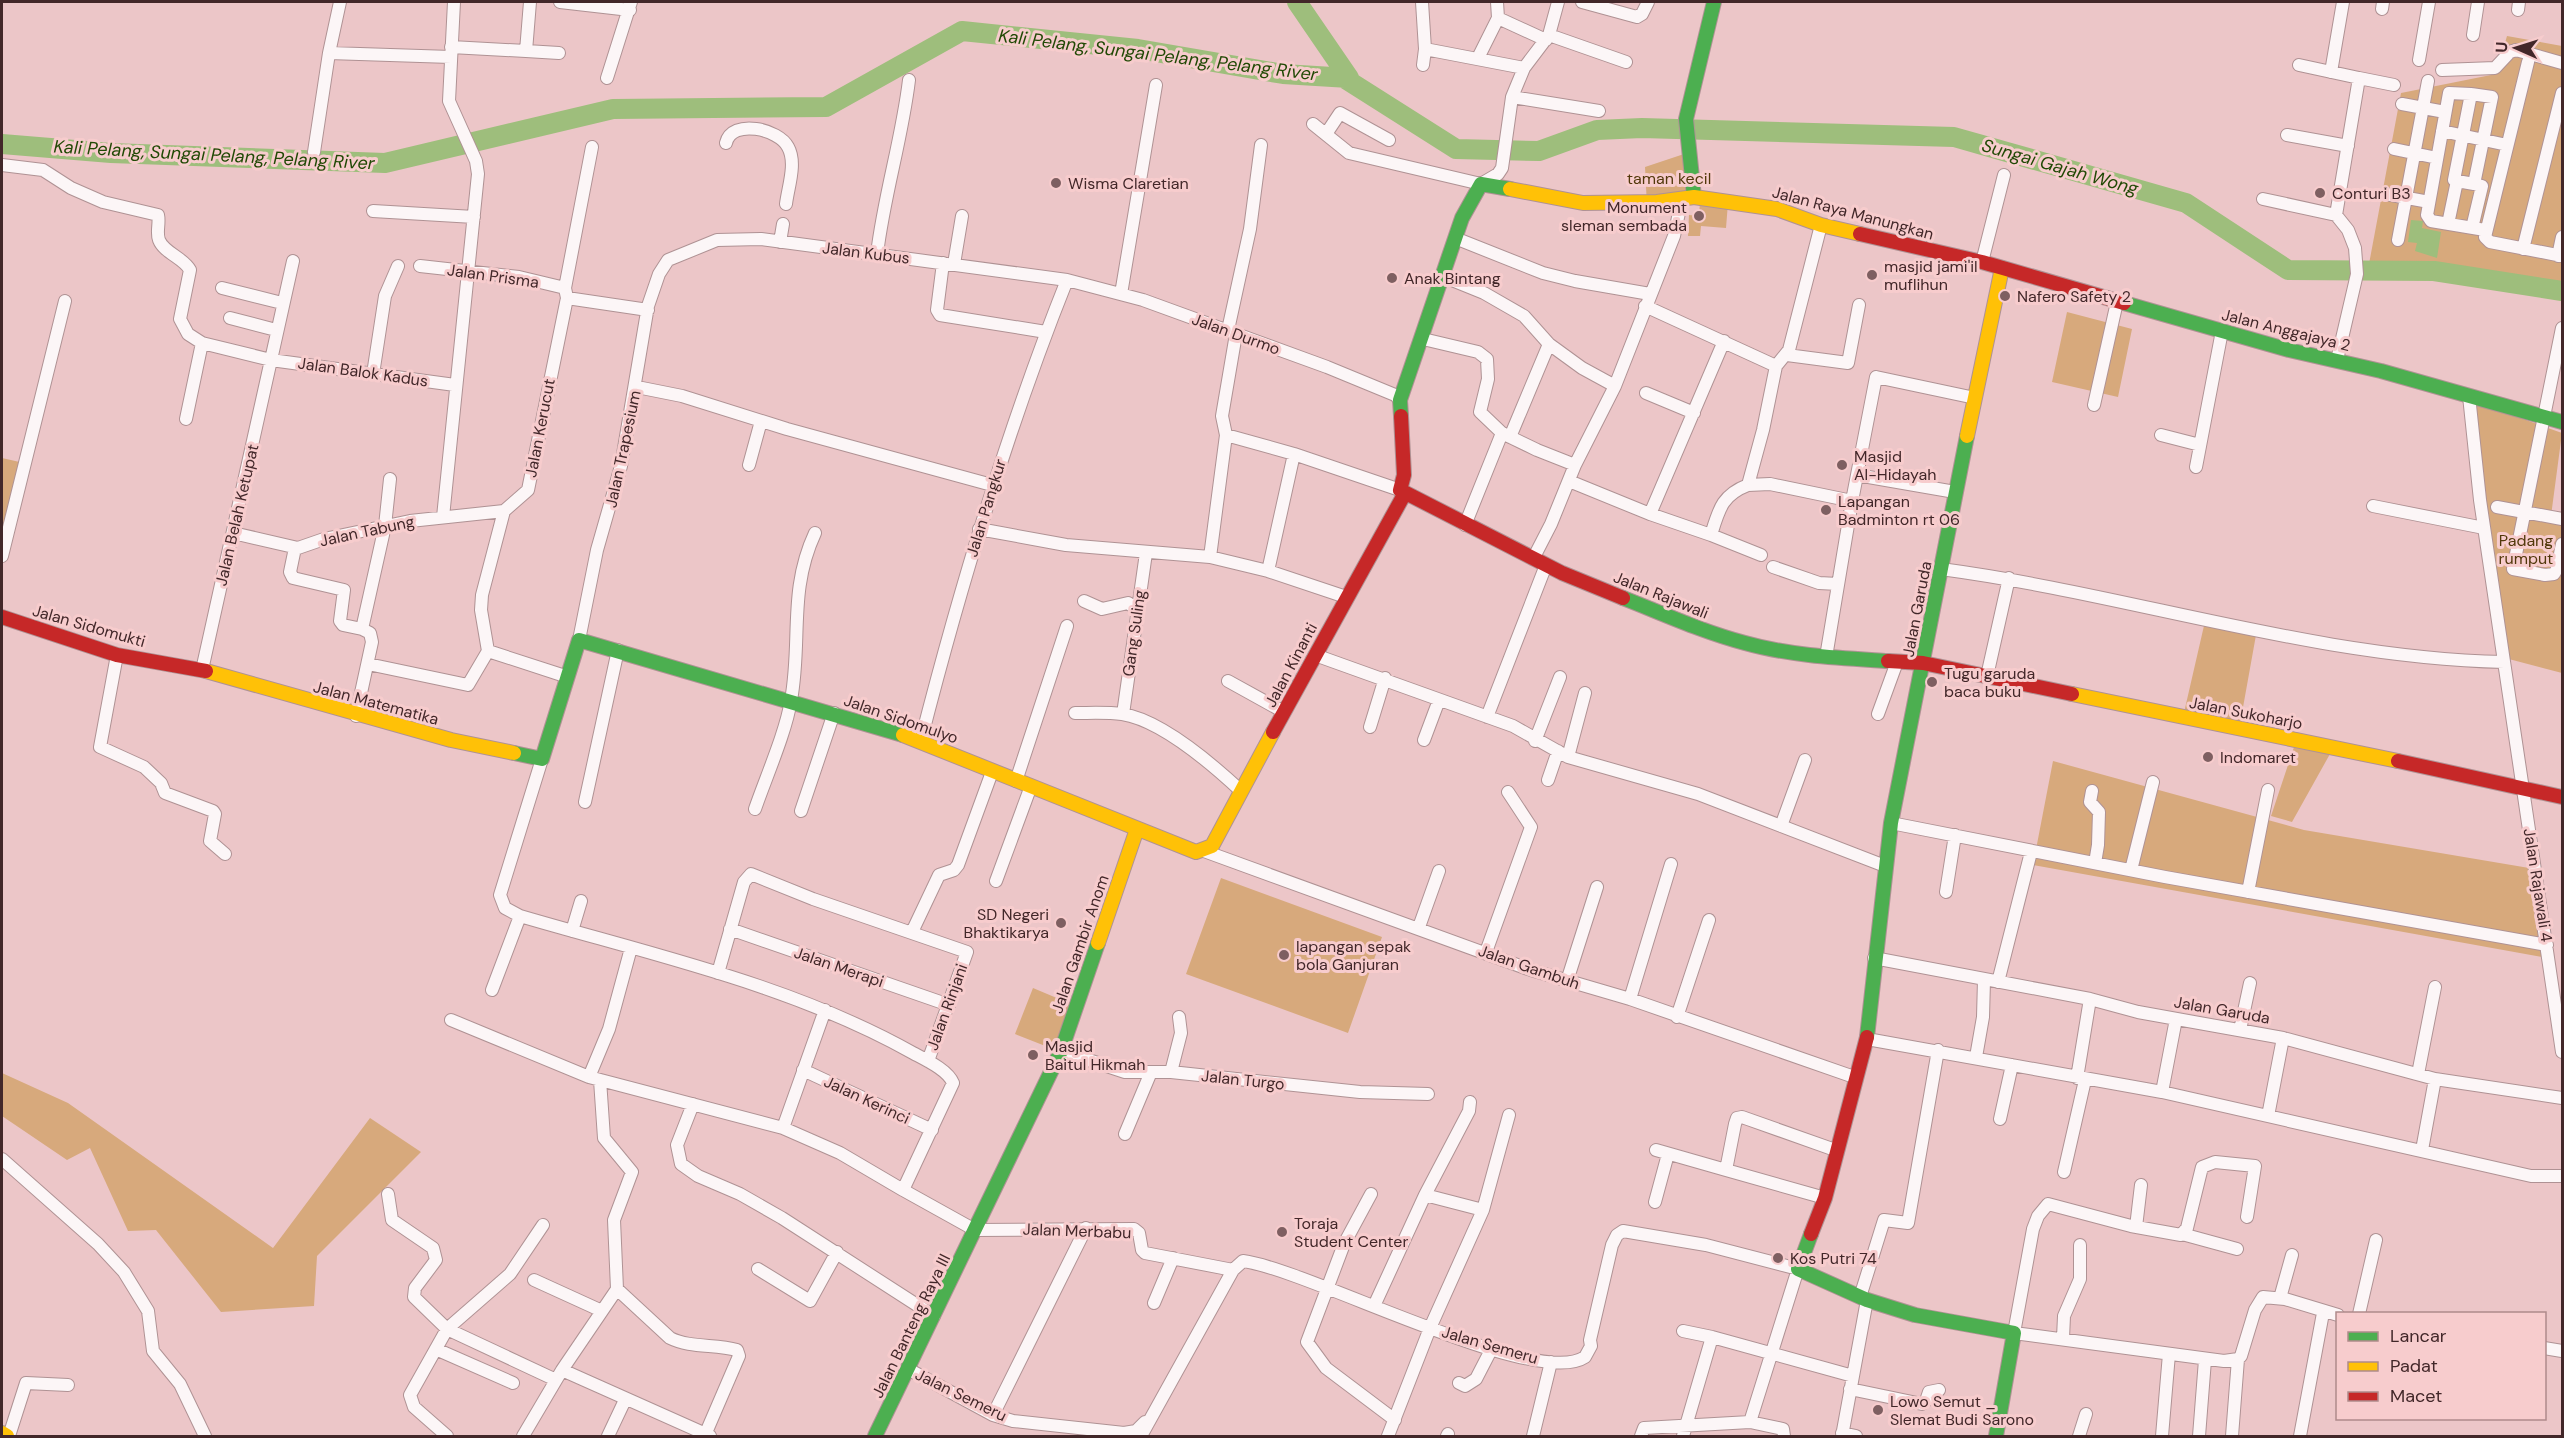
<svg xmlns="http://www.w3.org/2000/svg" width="2564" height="1438" viewBox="0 0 2564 1438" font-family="'DM Sans',sans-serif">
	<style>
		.green { fill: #d7a97c }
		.water { fill: #9ebe7c }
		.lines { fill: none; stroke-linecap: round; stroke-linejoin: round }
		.river { stroke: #9ebe7c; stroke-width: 20 }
		.street-casing { stroke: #af9294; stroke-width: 14 }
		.fast-casing { stroke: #af9294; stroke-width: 16 }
		.slow-casing { stroke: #af9294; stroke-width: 16 }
		.jam-casing { stroke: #af9294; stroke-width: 16 }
		.street { stroke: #fcf6f7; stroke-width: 12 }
		.fast { stroke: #4caf50; stroke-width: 14 }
		.slow { stroke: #ffc107; stroke-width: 14 }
		.jam { stroke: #c62828; stroke-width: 14 }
		.poi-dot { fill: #7e5f61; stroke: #f7cccd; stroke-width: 2 }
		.labels { text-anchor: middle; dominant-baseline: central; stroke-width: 6; stroke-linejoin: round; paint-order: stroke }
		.park-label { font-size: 16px; fill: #52380b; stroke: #f7cccd }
		.poi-label { font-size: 16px; fill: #422729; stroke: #f7cccd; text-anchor: start }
		.street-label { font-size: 16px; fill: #422729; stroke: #f7cccd }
		.water-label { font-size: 18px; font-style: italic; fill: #214905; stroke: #f7cccd }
	</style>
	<rect width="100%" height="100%" fill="#ecc6c8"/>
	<path class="green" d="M 2507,36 L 2562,46 L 2562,291 L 2369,264 L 2401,93 L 2496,74 Z
		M 1687,153 L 1697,189 L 1647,206 L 1645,167 Z
		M 1700,201 L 1728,203 L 1726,228 L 1701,226 L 1700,236 L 1688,236 L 1689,215 L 1699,216 Z
		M 2067,312 L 2132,329 L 2118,397 L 2052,382 Z
		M 2467,399 L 2562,433 L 2551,516 L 2562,518 L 2562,673 L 2505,658 Z
		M 2,458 L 24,463 L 2,562 Z
		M 2206,617 L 2256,635 L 2240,724 L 2183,717 Z
		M 2297,738 L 2335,745 L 2292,822 L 2271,816 Z
		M 2053,761 L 2304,830 L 2535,869 L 2548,958 L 2033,865 Z
		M 1221,878 L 1382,937 L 1348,1033 L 1186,974 Z
		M 1033,988 L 1071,1004 L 1053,1049 L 1015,1034 Z
		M 2,1073 L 68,1103 L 273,1248 L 370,1118 L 421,1152 L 317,1256 L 314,1306 L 221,1312 L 156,1230 L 128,1231 L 90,1148 L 67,1160 L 2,1116 Z"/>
	<path class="water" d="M 2411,220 L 2423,221 L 2422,228 L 2441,232 L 2437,258 L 2415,251 L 2417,243 L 2408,242 Z"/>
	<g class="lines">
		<path class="river" d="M 1344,78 L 1456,149 L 1539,151 L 1597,130 L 1642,128 L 1954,137 L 2186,203 L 2288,270 L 2434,271 L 2562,291
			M 2,144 L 111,153 L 385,163 L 613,109 L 826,107 L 962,31 L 1138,49 L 1283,74 L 1349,78 L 1297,2"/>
		<defs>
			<path id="street" d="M 340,2 L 329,53 L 451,57
				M 560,2 L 630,10
				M 1422,2 L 1425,49 L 1423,65
				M 1497,2 L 1498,18 L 1546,40
				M 1582,2 L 1637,17 L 1642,14 L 1648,2
				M 2382,9 L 2383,2
				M 2518,10 L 2519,2
				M 1549,35 L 1626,62
				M 2473,35 L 2478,2
				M 451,47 L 526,51 L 530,2
				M 1425,49 L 1524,68
				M 526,51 L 559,53
				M 1478,58 L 1498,18
				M 2419,60 L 2429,2
				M 2528,62 L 2485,237 L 2490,242 L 2562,256
				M 2299,65 L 2359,78 L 2336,215
				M 2442,70 L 2495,68 L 2510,52 L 2516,50 L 2562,63
				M 2331,72 L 2343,2
				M 607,78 L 631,2
				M 2359,78 L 2394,85
				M 2471,94 L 2492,97 L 2474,184 L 2482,186 L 2472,228
				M 1512,97 L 1599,111
				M 2402,104 L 2445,112
				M 1313,124 L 1349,153 L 1481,184 L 1498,174 L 1502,168 L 1512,97 L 1524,68 L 1549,35 L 1558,2
				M 2442,131 L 2507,145
				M 1326,134 L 1340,113 L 1389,140
				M 2287,135 L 2348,146
				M 726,143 C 732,118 779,129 788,147 C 797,163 788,187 786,204
				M 2394,149 L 2437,158
				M 314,152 L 329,53
				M 2,165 L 43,170 L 71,188 L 103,202 L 158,215 C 160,223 156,232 159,240 C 164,253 184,258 190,270 L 180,319 L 188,334 L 202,343 L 271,360 L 455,385
				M 2454,180 L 2471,94 L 2449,93 L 2427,215 L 2431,221 L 2485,230
				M 2386,194 L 2429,202
				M 2263,199 L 2336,215 L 2348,230 L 2355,248 L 2357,274 L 2337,360
				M 373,211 L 474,217
				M 2448,224 L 2457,181 L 2474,184
				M 1455,238 L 1543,273 L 1575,281 L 1650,294
				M 2398,240 L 2428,81
				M 780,242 L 783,224
				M 2523,249 L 2562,93
				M 877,254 C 884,195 902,139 909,80
				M 2558,256 L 2562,237
				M 1982,262 L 2004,175
				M 943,263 L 937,310 L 940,315 L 1046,332
				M 954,264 L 962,216
				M 420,266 L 519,277 L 565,288
				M 1442,276 L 1484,293 L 1524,316 L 1549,344 L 1582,368 L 1615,386
				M 222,288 L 282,303
				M 1121,294 L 1156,85
				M 567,298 L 648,310
				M 1645,306 L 1776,366
				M 230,318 L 276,330
				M 2562,328 L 2513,569 L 2545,575 L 2554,574 L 2557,569 L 2562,544
				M 1228,330 L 1250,229 L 1261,145
				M 1423,339 L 1478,352 L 1487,359 L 1488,379 L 1480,412 L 1502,433
				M 1787,355 L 1848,363 L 1859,305
				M 373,374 L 385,296 L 398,266
				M 637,387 L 682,396 L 787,429 L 992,485
				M 1646,393 L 1694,413
				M 2469,396 L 2480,500 L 2562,1052
				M 2094,405 L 2117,302
				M 186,419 L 202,343
				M 1226,435 L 1294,454 L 1400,490
				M 2161,435 L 2200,445
				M 1510,437 L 1549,344
				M 749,465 L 761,421
				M 2196,467 L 2222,331
				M 1857,475 L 1876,377 L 1975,398
				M 1569,481 L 1650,514 L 1724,341
				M 1748,485 L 1770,484 L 1852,501 L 1857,475 L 1955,492
				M 2373,506 L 2484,528
				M 2497,507 L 2562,519
				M 1650,514 L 1711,535
				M 443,517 L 478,174 L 476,161 L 449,101 L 454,2
				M 1465,525 L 1502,433 L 1537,450 L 1575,465
				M 979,529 L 1066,545 L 1210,557 L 1268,571 L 1346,597
				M 233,533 L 298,548 L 324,539 L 410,521 L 504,511
				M 295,548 L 290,572 L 293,578 L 344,590 L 340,621 L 343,625 L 362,629
				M 1761,555 L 1711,535 C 1719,509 1722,495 1748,485 L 1763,430 L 1776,366 L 1789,350 L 1821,225
				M 2,556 L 65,301
				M 1210,557 L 1226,435 L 1222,416 L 1236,334
				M 1533,559 L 1551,524 L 1575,465 L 1615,386 L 1674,236 L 1682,199
				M 1773,567 L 1819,583 L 1838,584
				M 1941,569 C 2129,594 2314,658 2504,662
				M 1268,571 L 1294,454
				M 1084,601 L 1102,609 L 1128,603 L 1138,610
				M 579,640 L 597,550 L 621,466 L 648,306 L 659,274 L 668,260 L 717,240 L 761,239 L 1067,280 L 1143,300 L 1327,367 L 1395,395 L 1400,400
				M 117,655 L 100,747 L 144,767 L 161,783 L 165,793 L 213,811 L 215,814 L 210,841 L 225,854
				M 1315,655 L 1513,726 L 1568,757 L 1698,794 L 1885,866
				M 1826,657 L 1852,501
				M 368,664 L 468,685 L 488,651
				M 202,670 L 293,261
				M 1987,676 L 2009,578
				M 568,677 L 488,651 L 481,610 L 482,595 L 504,511 L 528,490 L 567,298 L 565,288 L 592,147
				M 1228,681 L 1284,712
				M 1075,713 C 1090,713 1107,712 1122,714 C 1161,720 1213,765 1241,791
				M 1123,714 L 1146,553
				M 1878,714 L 1897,662
				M 356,716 L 372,642 L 370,633 L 362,629 L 385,526 L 390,479
				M 1487,717 L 1546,565
				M 1370,727 L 1385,678
				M 921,740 C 961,584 1007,430 1067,280
				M 1424,740 L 1439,700
				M 1535,741 L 1560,677
				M 1568,757 L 1585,693
				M 1548,780 L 1558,751
				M 1016,781 L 1067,626
				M 2092,791 L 2090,802 L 2099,812 L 2098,845 L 2095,863
				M 585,802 L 618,650
				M 755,809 C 766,777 786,732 791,700 C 802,641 788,591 815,533
				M 801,811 L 834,713
				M 1891,823 L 2165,877 L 2547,945
				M 1781,826 L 1805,760
				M 1204,851 L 1531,970 L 1630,999 L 1857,1078
				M 2131,870 L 2153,782
				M 996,881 L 1031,786
				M 1946,892 L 1955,835
				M 2248,892 L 2268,790
				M 1419,927 L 1439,871
				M 730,929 L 949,1005
				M 572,931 L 581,901
				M 912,932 L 939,875 L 954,870 L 958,865 L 992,772
				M 1486,952 L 1531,827 L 1508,792
				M 1874,958 L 2090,999 L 2138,1012 L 2283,1038 L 2435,1079 L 2562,1098
				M 718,973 L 744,882 L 751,874 L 813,899 L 967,952 L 928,1061
				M 1567,981 L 1597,887
				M 1998,982 L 2031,852
				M 492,990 L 520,916
				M 1630,999 L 1671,864
				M 1677,1017 L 1709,920
				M 451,1020 L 589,1077 L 783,1128 L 840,1153 L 903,1190 L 953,1083 C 948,1070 926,1060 913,1053 C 792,985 653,955 520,916 L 505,908 L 500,895 L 542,759
				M 2240,1030 L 2250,983
				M 1867,1039 L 2162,1092 L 2531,1176 L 2562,1176
				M 1061,1051 L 1125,1072 L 1171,1072 L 1360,1092 L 1428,1094
				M 1976,1057 L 1983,1017 L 1984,980
				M 803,1070 L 932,1130
				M 1171,1072 L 1181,1033 L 1179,1017
				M 2418,1074 L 2435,987
				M 589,1077 L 609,1029 L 631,948
				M 2077,1078 L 2090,999
				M 600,1080 L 604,1138 L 632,1172 L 614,1220 L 617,1289 L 670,1338 C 690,1348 715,1344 737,1350 L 739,1356 L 705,1435
				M 2162,1092 L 2176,1019
				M 693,1104 L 677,1145 L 681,1164 L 698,1176 L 740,1194 L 782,1218 L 934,1316
				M 2268,1116 L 2283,1038
				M 2000,1119 L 2012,1065
				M 783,1128 L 825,1010
				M 1125,1134 L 1151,1072
				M 1656,1150 L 1726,1170 L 1735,1124 L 1737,1118 L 1742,1117 L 1838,1151
				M 2422,1150 L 2435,1079
				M 2,1159 L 98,1244 L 124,1272 L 148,1311 L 153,1351 L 180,1384 L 205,1436
				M 1726,1170 L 1825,1198
				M 2064,1172 L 2085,1080
				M 903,1190 L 975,1230 L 1134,1229 L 1139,1233 L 1142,1250 L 1145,1253 L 1233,1270
				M 388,1194 L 392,1220 L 433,1248 L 436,1260 L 415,1288 L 414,1297 L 447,1329 L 556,1380
				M 1371,1194 L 1344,1244 L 1307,1342 L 1326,1368 L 1395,1420
				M 1425,1195 L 1483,1210
				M 1655,1202 L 1668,1154
				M 2247,1217 L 2255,1166 L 2215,1162 L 2202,1167 L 2187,1228 L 2181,1235 L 2131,1226 L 2048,1204 L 2038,1216 L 2033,1229 L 2014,1333 L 2224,1361 L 2238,1359 L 2241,1356 L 2255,1310 L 2263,1297 L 2285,1299 L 2338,1315
				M 2136,1227 L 2141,1185
				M 2182,1234 L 2237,1249
				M 758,1269 L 810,1301 L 837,1252
				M 534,1280 L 602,1311
				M 1860,1297 L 1884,1220 L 1908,1223 L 1938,1050
				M 2280,1298 L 2292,1255
				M 1154,1303 L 1173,1258
				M 1374,1306 L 1425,1195 L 1469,1111 L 1470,1102
				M 2359,1314 L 2376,1240
				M 1683,1331 L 1712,1337 L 1683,1436
				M 1712,1337 L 1853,1376
				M 2063,1338 L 2064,1316 L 2080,1279 L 2080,1245
				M 2544,1348 L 2562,1351
				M 438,1350 L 513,1383
				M 908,1369 L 993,1415 L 1013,1421 L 1124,1433 L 1136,1431 L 1145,1422
				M 562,1370 L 617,1289
				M 1459,1383 L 1465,1386 L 1476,1379 L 1492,1348
				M 1850,1389 L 1922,1404 L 1926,1401 L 1929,1392 L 1939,1390
				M 993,1415 L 1086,1228
				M 1750,1422 L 1783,1429 L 1784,1436
				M 1842,1433 L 1856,1436
				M 9,1436 L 26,1383 L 68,1385
				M 447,1436 L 414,1407 L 410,1395 L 447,1329 L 510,1274 L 543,1225
				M 523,1436 L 562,1370 L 710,1436
				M 608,1436 L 625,1400
				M 1141,1436 L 1233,1270 L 1243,1261 C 1310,1270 1536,1390 1585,1357 L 1591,1346 L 1590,1340 L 1612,1245 L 1617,1235 L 1623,1231 L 1706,1245 L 1798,1269 L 1750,1422 L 1644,1428 L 1641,1436
				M 1388,1436 L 1430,1328 L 1483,1210 L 1509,1115
				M 1447,1436 L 1448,1434
				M 1533,1436 L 1551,1362
				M 1842,1436 L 1867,1300
				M 2079,1436 L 2086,1414
				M 2162,1436 L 2169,1354
				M 2199,1436 L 2205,1360
				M 2232,1436 L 2238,1359
				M 2300,1436 L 2323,1313"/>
			<path id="fast" d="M 1694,197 L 1686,119 L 1714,2
				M 2124,303 L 2289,350 L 2381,371 L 2562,422
				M 1401,416 L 1400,400 L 1462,218 L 1481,184 L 1510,189
				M 1623,598 C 1664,614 1703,632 1745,643 C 1791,656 1841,658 1888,661
				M 514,753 L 542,759 L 579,640 L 903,735
				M 1867,1037 L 1891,823 L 1967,436
				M 1811,1234 L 1798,1269 L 1867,1300 L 1915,1315 L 2014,1333 L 1996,1436
				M 875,1436 L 1061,1051 L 1098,943"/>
			<path id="slow" d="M 1510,189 L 1583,203 L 1657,202 L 1694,197 L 1777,209 L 1821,225 L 1860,234
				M 1967,436 L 2002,268
				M 206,671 L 451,740 L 514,753
				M 2072,694 L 2398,761
				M 903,735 L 1196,852 L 1212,846 L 1273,732
				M 1098,943 L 1137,829
				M 2,1433 L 7,1436"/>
			<path id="jam" d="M 1860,234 L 1982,262 L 2124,303
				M 1401,416 L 1404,475 L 1400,490 L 1562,573 L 1623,598
				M 2,617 L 117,655 L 206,671
				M 1888,661 L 1923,663 L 2072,694
				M 1273,732 L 1405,493
				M 2398,761 L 2562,797
				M 1811,1234 L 1825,1198 L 1867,1037"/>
		</defs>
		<use href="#street" class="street-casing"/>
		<use href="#fast" class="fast-casing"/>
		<use href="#slow" class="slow-casing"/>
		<use href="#jam" class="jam-casing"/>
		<use href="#street" class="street"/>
		<use href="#fast" class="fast"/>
		<use href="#slow" class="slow"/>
		<use href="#jam" class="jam"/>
	</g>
	<g class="poi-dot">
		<circle cx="1056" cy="183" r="6"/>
		<circle cx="2320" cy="193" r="6"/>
		<circle cx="1699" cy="216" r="6"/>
		<circle cx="1872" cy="275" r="6"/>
		<circle cx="1392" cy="278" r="6"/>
		<circle cx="2005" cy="296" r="6"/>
		<circle cx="1842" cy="465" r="6"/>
		<circle cx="1826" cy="510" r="6"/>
		<circle cx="1932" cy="682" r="6"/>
		<circle cx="2208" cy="757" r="6"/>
		<circle cx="1061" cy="923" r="6"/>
		<circle cx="1284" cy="955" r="6"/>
		<circle cx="1033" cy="1055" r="6"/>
		<circle cx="1282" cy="1232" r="6"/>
		<circle cx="1778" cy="1258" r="6"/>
		<circle cx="1878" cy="1410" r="6"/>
	</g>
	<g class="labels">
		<g class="park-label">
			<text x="1669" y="178">taman kecil</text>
			<text x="2526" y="540">Padang<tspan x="2526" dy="18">rumput</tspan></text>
		</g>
		<g class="poi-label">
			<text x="1068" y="183">Wisma Claretian</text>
			<text x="2332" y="193">Conturi B3</text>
			<text x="1687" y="207" text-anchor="end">Monument<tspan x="1687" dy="18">sleman sembada</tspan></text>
			<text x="1884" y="266">masjid jami'il<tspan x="1884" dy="18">muflihun</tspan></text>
			<text x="1404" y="278">Anak Bintang</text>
			<text x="2017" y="296">Nafero Safety 2</text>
			<text x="1854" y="456">Masjid<tspan x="1854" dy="18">Al-Hidayah</tspan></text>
			<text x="1838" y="501">Lapangan<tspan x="1838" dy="18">Badminton rt 06</tspan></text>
			<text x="1944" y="673">Tugu garuda<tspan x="1944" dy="18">baca buku</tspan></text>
			<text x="2220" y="757">Indomaret</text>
			<text x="1049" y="914" text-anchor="end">SD Negeri<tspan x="1049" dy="18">Bhaktikarya</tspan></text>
			<text x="1296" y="946">lapangan sepak<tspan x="1296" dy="18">bola Ganjuran</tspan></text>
			<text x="1045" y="1046">Masjid<tspan x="1045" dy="18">Baitul Hikmah</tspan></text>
			<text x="1294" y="1223">Toraja<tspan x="1294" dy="18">Student Center</tspan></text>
			<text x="1790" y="1258">Kos Putri 74</text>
			<text x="1890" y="1401">Lowo Semut _<tspan x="1890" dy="18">Slemat Budi Sarono</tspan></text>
		</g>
		<g class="street-label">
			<text transform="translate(1853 213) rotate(15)">Jalan Raya Manungkan</text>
			<text transform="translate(866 253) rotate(7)">Jalan Kubus</text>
			<text transform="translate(493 276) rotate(8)">Jalan Prisma</text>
			<text transform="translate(2286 330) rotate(14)">Jalan Anggajaya 2</text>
			<text transform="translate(1236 334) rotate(20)">Jalan Durmo</text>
			<text transform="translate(363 372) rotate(8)">Jalan Balok Kadus</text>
			<text transform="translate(540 428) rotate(-79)">Jalan Kerucut</text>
			<text transform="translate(623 449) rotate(-78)">Jalan Trapesium</text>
			<text transform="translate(986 508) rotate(-73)">Jalan Pangkur</text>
			<text transform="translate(237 515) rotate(-77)">Jalan Belah Ketupat</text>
			<text transform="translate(367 531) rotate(-12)">Jalan Tabung</text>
			<text transform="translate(1661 595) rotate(22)">Jalan Rajawali</text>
			<text transform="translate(1917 609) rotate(-79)">Jalan Garuda</text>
			<text transform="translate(89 626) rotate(16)">Jalan Sidomukti</text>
			<text transform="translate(1134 633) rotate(-82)">Gang Suling</text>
			<text transform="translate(1291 665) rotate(-62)">Jalan Kinanti</text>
			<text transform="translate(376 703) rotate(15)">Jalan Matematika</text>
			<text transform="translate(2246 713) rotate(11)">Jalan Sukoharjo</text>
			<text transform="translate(901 719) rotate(19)">Jalan Sidomulyo</text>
			<text transform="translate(2538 885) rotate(81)">Jalan Rajawali 4</text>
			<text transform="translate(1080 944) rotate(-71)">Jalan Gambir Anom</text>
			<text transform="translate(839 967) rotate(19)">Jalan Merapi</text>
			<text transform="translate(1529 967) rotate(19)">Jalan Gambuh</text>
			<text transform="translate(947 1007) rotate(-70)">Jalan Rinjani</text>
			<text transform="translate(2222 1010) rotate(10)">Jalan Garuda</text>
			<text transform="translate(1243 1080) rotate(6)">Jalan Turgo</text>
			<text transform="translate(867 1100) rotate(25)">Jalan Kerinci</text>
			<text transform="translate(1077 1231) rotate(2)">Jalan Merbabu</text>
			<text transform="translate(911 1326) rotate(-64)">Jalan Banteng Raya III</text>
			<text transform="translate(1490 1345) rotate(16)">Jalan Semeru</text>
			<text transform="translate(961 1395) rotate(26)">Jalan Semeru</text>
		</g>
		<g class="water-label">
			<text transform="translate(1158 55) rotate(7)">Kali Pelang, Sungai Pelang, Pelang River</text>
			<text transform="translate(214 155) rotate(3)">Kali Pelang, Sungai Pelang, Pelang River</text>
			<text transform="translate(2060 167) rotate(16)">Sungai Gajah Wong</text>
		</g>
	</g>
	<rect width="2564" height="1438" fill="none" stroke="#422729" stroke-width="6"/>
	<rect x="2336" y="1312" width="210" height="108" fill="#f7cccd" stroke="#af8a8b" stroke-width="1.5"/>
	<rect x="2348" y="1332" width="30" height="9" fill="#4caf50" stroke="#af8a8b" stroke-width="1.5"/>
	<text x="2390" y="1342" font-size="18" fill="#422729">Lancar</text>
	<rect x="2348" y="1362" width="30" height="9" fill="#ffc107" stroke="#af8a8b" stroke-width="1.5"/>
	<text x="2390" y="1372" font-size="18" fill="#422729">Padat</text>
	<rect x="2348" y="1392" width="30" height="9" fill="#c62828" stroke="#af8a8b" stroke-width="1.5"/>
	<text x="2390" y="1402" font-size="18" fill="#422729">Macet</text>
	<g transform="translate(2516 48) rotate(273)" stroke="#f7cccd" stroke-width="4.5" paint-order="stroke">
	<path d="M0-4.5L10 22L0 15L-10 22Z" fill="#422729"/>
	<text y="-9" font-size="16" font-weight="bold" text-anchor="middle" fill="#422729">U</text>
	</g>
</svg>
